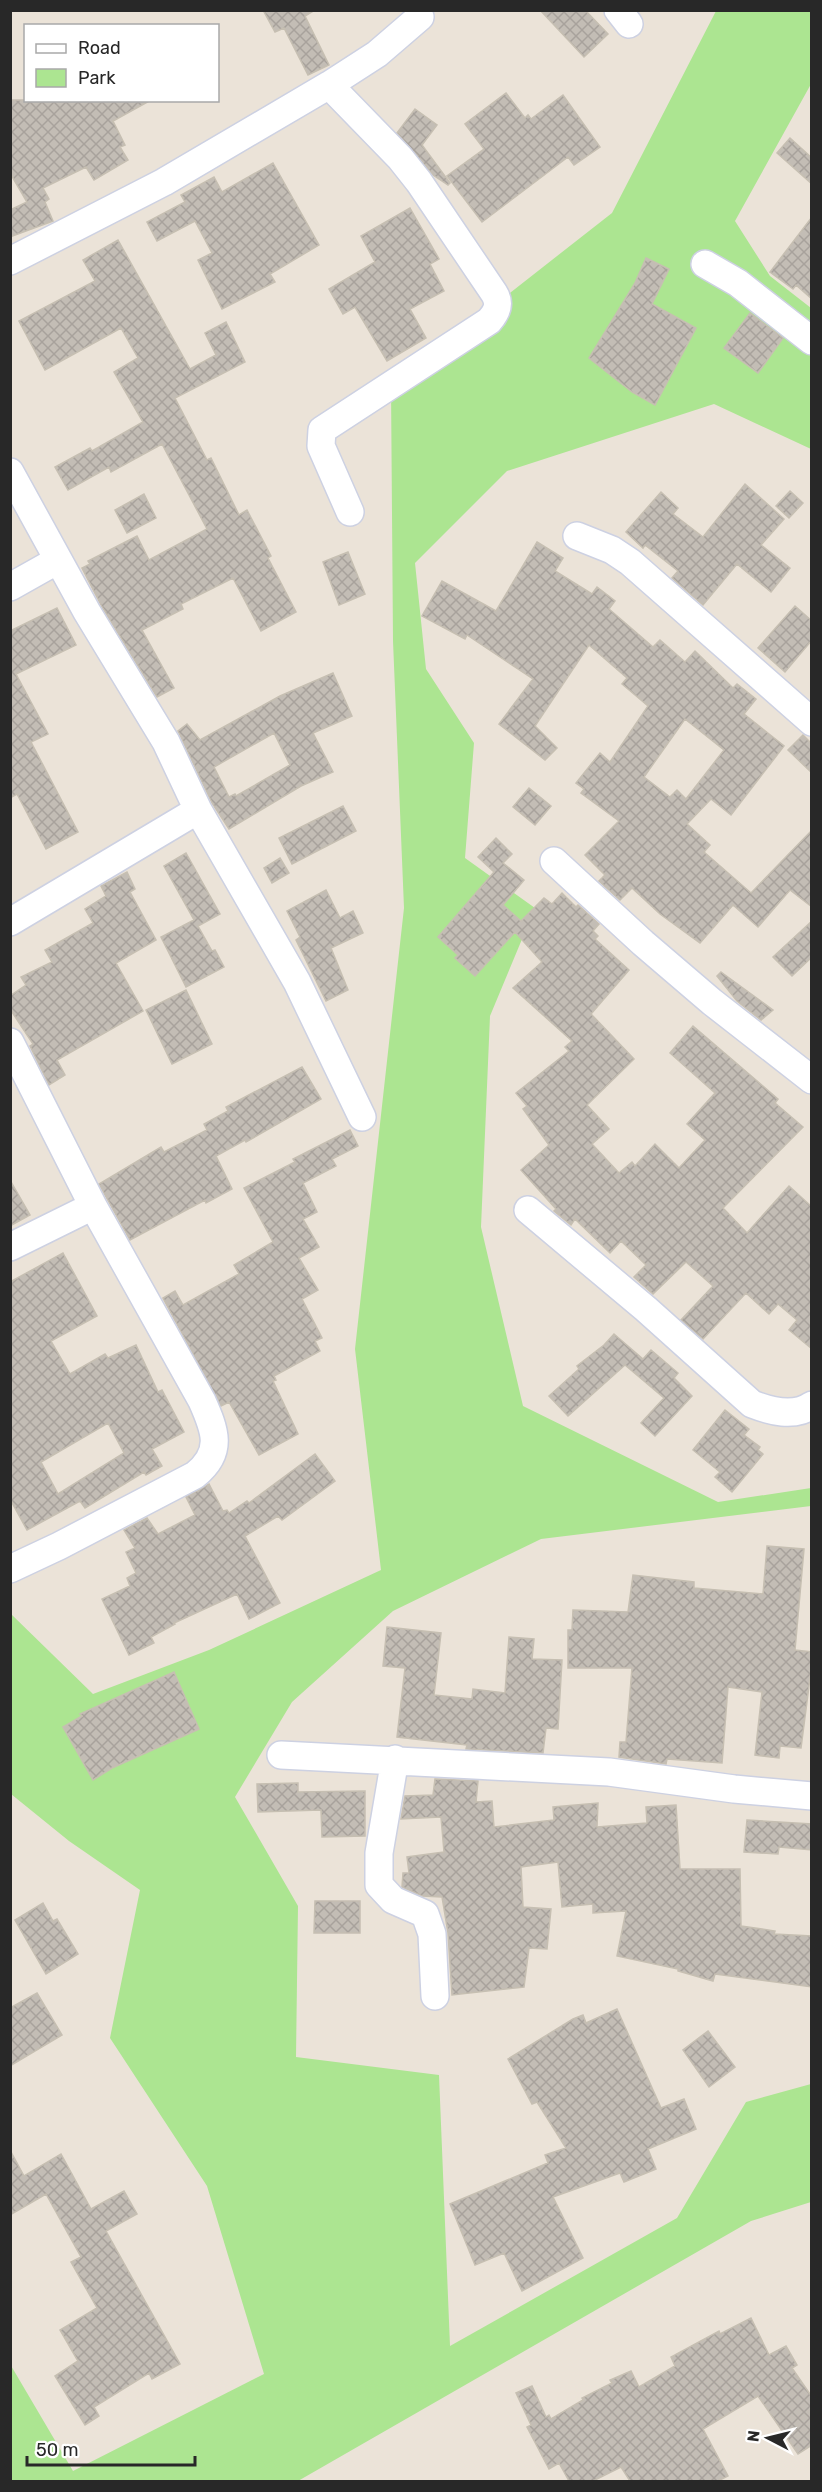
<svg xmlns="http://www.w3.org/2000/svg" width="822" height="2492" viewBox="0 0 822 2492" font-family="Rubik,sans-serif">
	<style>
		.green { fill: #ace591 }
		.building { fill: url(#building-cross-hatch); stroke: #c6bfb2; stroke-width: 1.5; fill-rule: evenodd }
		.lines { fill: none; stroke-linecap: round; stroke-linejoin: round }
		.minor-casing { stroke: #cdd1e2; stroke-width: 30 }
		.minor { stroke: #fff; stroke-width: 27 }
	</style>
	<defs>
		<pattern id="building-cross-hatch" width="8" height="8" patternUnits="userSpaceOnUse" patternTransform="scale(1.5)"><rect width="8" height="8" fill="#c3bdb5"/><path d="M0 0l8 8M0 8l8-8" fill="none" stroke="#a8a29c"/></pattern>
	</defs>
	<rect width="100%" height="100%" fill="#ebe3d8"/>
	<path class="green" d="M 716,11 L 811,11 L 811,84 L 735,221 L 770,276 L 811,308 L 811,449 L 714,404 L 507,471 L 415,563 L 426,669 L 474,743 L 465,858 L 535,908 L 490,1016 L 481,1227 L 523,1406 L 718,1502 L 811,1488 L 811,1506 L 541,1539 L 393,1611 L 292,1702 L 235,1797 L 298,1906 L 296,2057 L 439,2075 L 450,2346 L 677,2218 L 746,2102 L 811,2084 L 811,2202 L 751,2221 L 298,2481 L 11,2481 L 10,2364 L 73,2471 L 264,2374 L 207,2186 L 110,2038 L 140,1890 L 69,1841 L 11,1794 L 11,1614 L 93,1694 L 209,1650 L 381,1570 L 355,1349 L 404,908 L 393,641 L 391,386 L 612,213 Z"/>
	<path class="building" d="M 263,10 L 315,10 L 305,16 L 329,65 L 308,75 L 284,28 L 275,32 Z
		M 540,10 L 585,10 L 608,34 L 584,57 Z
		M 506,93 L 525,118 L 528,115 L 531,119 L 563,95 L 600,147 L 574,165 L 568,157 L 482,222 L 447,176 L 484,149 L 465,124 Z
		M 10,100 L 151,100 L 113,121 L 125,145 L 120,147 L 128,160 L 94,180 L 86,167 L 43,188 L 49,199 L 45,202 L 53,221 L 10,237 L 10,210 L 27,202 L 10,173 Z
		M 415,109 L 437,125 L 422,145 L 450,183 L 448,185 L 433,175 L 397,133 Z
		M 790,138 L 812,158 L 812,184 L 777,153 Z
		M 273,163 L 319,245 L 270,274 L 275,282 L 222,309 L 198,260 L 212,253 L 195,221 L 157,241 L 147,222 L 185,202 L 181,195 L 214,177 L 222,192 Z
		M 410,208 L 439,259 L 430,264 L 444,291 L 410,309 L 426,338 L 387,361 L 355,307 L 343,314 L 329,289 L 375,262 L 361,236 Z
		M 812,217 L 812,299 L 796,285 L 793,289 L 770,272 Z
		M 118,240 L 190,369 L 216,355 L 205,333 L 226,322 L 245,362 L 175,398 L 207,460 L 211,458 L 239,515 L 247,510 L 271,556 L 268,558 L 296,612 L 261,631 L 233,578 L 181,604 L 183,609 L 142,630 L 174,688 L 157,697 L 102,607 L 82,568 L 90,564 L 88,561 L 137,536 L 149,560 L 207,529 L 162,444 L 111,472 L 109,467 L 68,490 L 55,467 L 90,448 L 92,451 L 143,422 L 114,372 L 138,358 L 121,328 L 45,370 L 19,321 L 95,281 L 83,260 Z
		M 646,258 L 669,269 L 652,304 L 696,328 L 655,405 L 632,392 L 589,358 L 635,283 Z
		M 750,313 L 783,338 L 758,373 L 724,348 Z
		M 745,484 L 784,519 L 761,545 L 790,568 L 771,592 L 737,564 L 703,605 L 672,578 L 678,571 L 645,545 L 643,548 L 626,532 L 661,492 L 678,508 L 673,514 L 703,537 Z
		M 790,491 L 803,503 L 789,518 L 776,506 Z
		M 144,494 L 156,518 L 127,533 L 115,510 Z
		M 537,542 L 563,558 L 555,571 L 592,594 L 597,587 L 615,601 L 609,609 L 653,647 L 660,640 L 685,662 L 695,651 L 733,688 L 737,684 L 756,699 L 744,714 L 784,746 L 731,815 L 711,799 L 687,824 L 710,845 L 704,852 L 751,893 L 812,830 L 812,907 L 790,890 L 758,927 L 733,905 L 700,943 L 660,914 L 632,888 L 620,900 L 599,881 L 605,875 L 585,855 L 619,821 L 581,793 L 584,789 L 576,783 L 600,753 L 610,762 L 648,706 L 622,684 L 627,678 L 589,645 L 535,726 L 557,748 L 545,760 L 499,724 L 533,679 L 467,635 L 465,639 L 422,616 L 442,581 L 496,611 ZM 685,719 L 724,750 L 686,799 L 677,790 L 670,797 L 644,777 Z
		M 348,552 L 365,594 L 339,605 L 323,562 Z
		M 795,606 L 812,621 L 812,640 L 785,672 L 758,648 Z
		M 57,608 L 76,645 L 16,674 L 48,734 L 31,742 L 78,832 L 46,849 L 17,794 L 10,798 L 10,631 Z
		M 333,673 L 352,716 L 313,733 L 333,772 L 301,786 L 229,829 L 212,803 L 178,731 L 187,724 L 200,740 L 280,696 ZM 274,733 L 290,765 L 236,796 L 235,794 L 229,797 L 214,767 Z
		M 803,735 L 812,744 L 812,773 L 788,750 Z
		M 529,788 L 551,806 L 535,825 L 513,807 Z
		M 343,806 L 356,831 L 292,864 L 279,838 Z
		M 496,838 L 512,854 L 503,863 L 524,880 L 503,905 L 521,921 L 544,898 L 552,904 L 562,893 L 576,907 L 578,905 L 599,924 L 593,931 L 598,936 L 595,939 L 629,970 L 591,1014 L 634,1059 L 587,1105 L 609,1129 L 592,1144 L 619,1173 L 632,1162 L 635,1166 L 655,1144 L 679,1168 L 705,1140 L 687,1124 L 715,1093 L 670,1053 L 693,1026 L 778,1099 L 775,1103 L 803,1127 L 723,1208 L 747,1233 L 789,1186 L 812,1207 L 812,1349 L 789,1330 L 797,1320 L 778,1304 L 769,1314 L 746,1293 L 703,1339 L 681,1320 L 713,1286 L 686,1262 L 653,1294 L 634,1277 L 646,1265 L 621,1241 L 610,1253 L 575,1219 L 571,1225 L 554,1211 L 556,1209 L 521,1170 L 549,1145 L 523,1109 L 527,1106 L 516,1093 L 569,1051 L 565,1047 L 572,1041 L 513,988 L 542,962 L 515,932 L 475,976 L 455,958 L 458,955 L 438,937 L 494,872 L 478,857 Z
		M 186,853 L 220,914 L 198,926 L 212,951 L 215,950 L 224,967 L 186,987 L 161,937 L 194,920 L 164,866 Z
		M 280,858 L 289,873 L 272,883 L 264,868 Z
		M 127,872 L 135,889 L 130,892 L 156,940 L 116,963 L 143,1011 L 57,1060 L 65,1075 L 49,1085 L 30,1046 L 33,1044 L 10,1009 L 10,996 L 26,985 L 21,977 L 52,962 L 45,950 L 93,923 L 85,909 L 106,896 L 101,886 Z
		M 326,890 L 340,918 L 353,911 L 363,933 L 331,948 L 348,990 L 326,1001 L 296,940 L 300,937 L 287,911 Z
		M 812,921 L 812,957 L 792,976 L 773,957 Z
		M 721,972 L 773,1010 L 761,1020 L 737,1001 L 717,976 Z
		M 186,990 L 212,1044 L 172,1064 L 146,1010 Z
		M 302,1067 L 321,1099 L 246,1142 L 245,1140 L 216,1156 L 232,1189 L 206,1203 L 205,1200 L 130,1240 L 99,1184 L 161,1147 L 164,1152 L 207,1130 L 204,1124 L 228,1111 L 226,1107 Z
		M 350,1130 L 358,1146 L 332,1159 L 336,1166 L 303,1183 L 317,1212 L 303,1219 L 319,1247 L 299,1258 L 318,1290 L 302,1299 L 322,1338 L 315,1341 L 320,1351 L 274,1376 L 276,1380 L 273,1381 L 298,1434 L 259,1455 L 229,1402 L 221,1406 L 163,1298 L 175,1291 L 183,1305 L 239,1274 L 234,1265 L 273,1242 L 244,1188 L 295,1162 L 293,1159 Z
		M 10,1180 L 30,1215 L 10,1226 Z
		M 63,1253 L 97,1316 L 51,1341 L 70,1374 L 105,1354 L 108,1358 L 136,1345 L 158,1392 L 162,1390 L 184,1432 L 152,1449 L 162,1466 L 146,1475 L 144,1472 L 85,1508 L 80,1501 L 27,1530 L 10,1499 L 10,1282 ZM 108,1423 L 124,1453 L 58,1494 L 41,1462 Z
		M 614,1334 L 643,1359 L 651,1350 L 678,1373 L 674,1378 L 692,1396 L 655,1436 L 641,1423 L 664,1398 L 625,1365 L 568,1416 L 549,1396 L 579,1369 L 577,1366 L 604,1345 Z
		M 725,1410 L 749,1429 L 744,1435 L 760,1447 L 758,1450 L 763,1454 L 732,1492 L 715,1477 L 720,1472 L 693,1450 Z
		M 315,1454 L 335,1481 L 282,1520 L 278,1516 L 245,1536 L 280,1603 L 249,1619 L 237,1594 L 174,1623 L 175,1624 L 151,1637 L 154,1643 L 129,1655 L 102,1599 L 130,1586 L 127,1578 L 136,1573 L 126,1552 L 135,1548 L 124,1530 L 147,1518 L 158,1534 L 195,1515 L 186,1497 L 209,1484 L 223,1511 L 227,1510 L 229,1513 L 247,1501 L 249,1503 Z
		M 767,1546 L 804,1549 L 795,1650 L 812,1652 L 812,1663 L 801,1748 L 780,1746 L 779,1758 L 755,1755 L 762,1692 L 728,1687 L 722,1763 L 667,1759 L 666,1764 L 619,1757 L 620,1742 L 626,1742 L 632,1668 L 568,1668 L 568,1630 L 572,1630 L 573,1610 L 628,1612 L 633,1575 L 694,1582 L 694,1588 L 763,1594 Z
		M 387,1627 L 441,1633 L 434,1695 L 472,1699 L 473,1689 L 505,1693 L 509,1637 L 534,1639 L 532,1659 L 562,1660 L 558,1729 L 546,1728 L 543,1753 L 466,1749 L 467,1745 L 397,1737 L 405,1668 L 383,1666 Z
		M 174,1672 L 199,1729 L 112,1768 L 93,1780 L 63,1727 L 82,1716 L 80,1714 Z
		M 435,1779 L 478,1781 L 476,1802 L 492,1801 L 494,1827 L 554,1820 L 553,1807 L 598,1803 L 597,1827 L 647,1823 L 646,1807 L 676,1805 L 680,1869 L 740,1869 L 741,1926 L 775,1931 L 774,1934 L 812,1936 L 812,1987 L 715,1974 L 713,1981 L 678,1971 L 678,1969 L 617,1956 L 626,1911 L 593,1913 L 593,1904 L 562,1907 L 558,1862 L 521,1867 L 523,1907 L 551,1909 L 547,1949 L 529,1948 L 524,1987 L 452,1995 L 448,1933 L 442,1897 L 422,1896 L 402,1887 L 403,1873 L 409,1873 L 407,1857 L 444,1852 L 441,1817 L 401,1819 L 405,1796 L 433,1795 Z
		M 298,1783 L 298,1792 L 365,1791 L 365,1836 L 322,1837 L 321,1810 L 258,1812 L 257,1784 Z
		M 747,1820 L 812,1824 L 812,1850 L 779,1847 L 778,1854 L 744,1852 Z
		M 315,1901 L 360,1901 L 360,1933 L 314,1933 Z
		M 43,1903 L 53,1921 L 57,1919 L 78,1954 L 46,1974 L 15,1920 Z
		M 37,1993 L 62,2035 L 10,2066 L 10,2008 Z
		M 617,2009 L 661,2108 L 684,2099 L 696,2129 L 648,2149 L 656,2169 L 624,2182 L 620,2173 L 553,2197 L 583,2258 L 522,2291 L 504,2253 L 475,2265 L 450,2204 L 548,2163 L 545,2155 L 566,2148 L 537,2102 L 532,2104 L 508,2059 L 573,2019 L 583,2015 L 586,2023 Z
		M 708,2031 L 735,2067 L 709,2087 L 683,2050 Z
		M 10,2150 L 24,2176 L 61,2154 L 91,2209 L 124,2191 L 137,2214 L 106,2231 L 180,2364 L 152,2379 L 149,2373 L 94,2407 L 99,2416 L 85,2425 L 55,2376 L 78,2361 L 60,2330 L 97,2308 L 71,2262 L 81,2257 L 46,2194 L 10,2215 Z
		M 751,2318 L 769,2355 L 786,2346 L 797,2365 L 792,2368 L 812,2397 L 812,2445 L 798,2454 L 758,2396 L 703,2429 L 728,2476 L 718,2481 L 630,2481 L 621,2467 L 593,2481 L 569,2481 L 559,2463 L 549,2469 L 527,2427 L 531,2425 L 516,2393 L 532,2386 L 546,2417 L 549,2415 L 551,2419 L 583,2400 L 582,2398 L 612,2383 L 610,2380 L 631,2371 L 639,2387 L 675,2366 L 671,2357 L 719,2331 L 720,2334 Z"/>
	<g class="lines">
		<defs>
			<path id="minor" d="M 618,10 L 629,24
				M 10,261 L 164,182 L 329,85
				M 705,264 L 738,283 L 812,341
				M 10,472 L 87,612 L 166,742 L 198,810 L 297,982 L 362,1117
				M 350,512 L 321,446 L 322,430 L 489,321 C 497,312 501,304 494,293 L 419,182 L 400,158 L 329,85 L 377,54 L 420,17
				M 577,536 L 612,550 L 630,562 L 812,722
				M 10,587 L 58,560
				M 554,861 L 643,943 L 712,1002 L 812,1080
				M 10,922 L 198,810
				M 10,1042 L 93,1206 L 202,1401 C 215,1430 224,1452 195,1475 L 59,1546 L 10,1569
				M 528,1210 L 646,1309 L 752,1404 C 770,1411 794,1418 812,1405
				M 10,1247 L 93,1206
				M 281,1755 L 609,1772 L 734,1789 L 812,1796
				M 395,1759 L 379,1853 L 379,1885 L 393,1900 L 425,1914 L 432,1934 L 435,1996"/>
		</defs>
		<use href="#minor" class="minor-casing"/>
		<use href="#minor" class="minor"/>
	</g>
	<rect width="822" height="2492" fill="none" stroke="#282828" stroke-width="24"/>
	<rect x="24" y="24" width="195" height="78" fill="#ffffff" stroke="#a9a9a9" stroke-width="1.5"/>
	<rect x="36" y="44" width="30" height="9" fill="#ffffff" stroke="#a9a9a9" stroke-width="1.5"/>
	<text x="78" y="54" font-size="18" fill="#282828">Road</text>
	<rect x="36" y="69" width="30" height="18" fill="#ace591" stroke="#a9a9a9" stroke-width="1.5"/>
	<text x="78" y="84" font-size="18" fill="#282828">Park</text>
	<g transform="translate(768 2438) rotate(277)" stroke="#ffffff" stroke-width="4.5" paint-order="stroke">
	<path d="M0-4.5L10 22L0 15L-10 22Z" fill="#282828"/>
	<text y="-9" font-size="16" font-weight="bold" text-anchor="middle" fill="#282828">N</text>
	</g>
	<path d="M27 2456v9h168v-9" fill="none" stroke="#282828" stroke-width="3"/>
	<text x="36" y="2456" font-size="18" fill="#282828" stroke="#ffffff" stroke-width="4.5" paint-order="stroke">50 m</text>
</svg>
